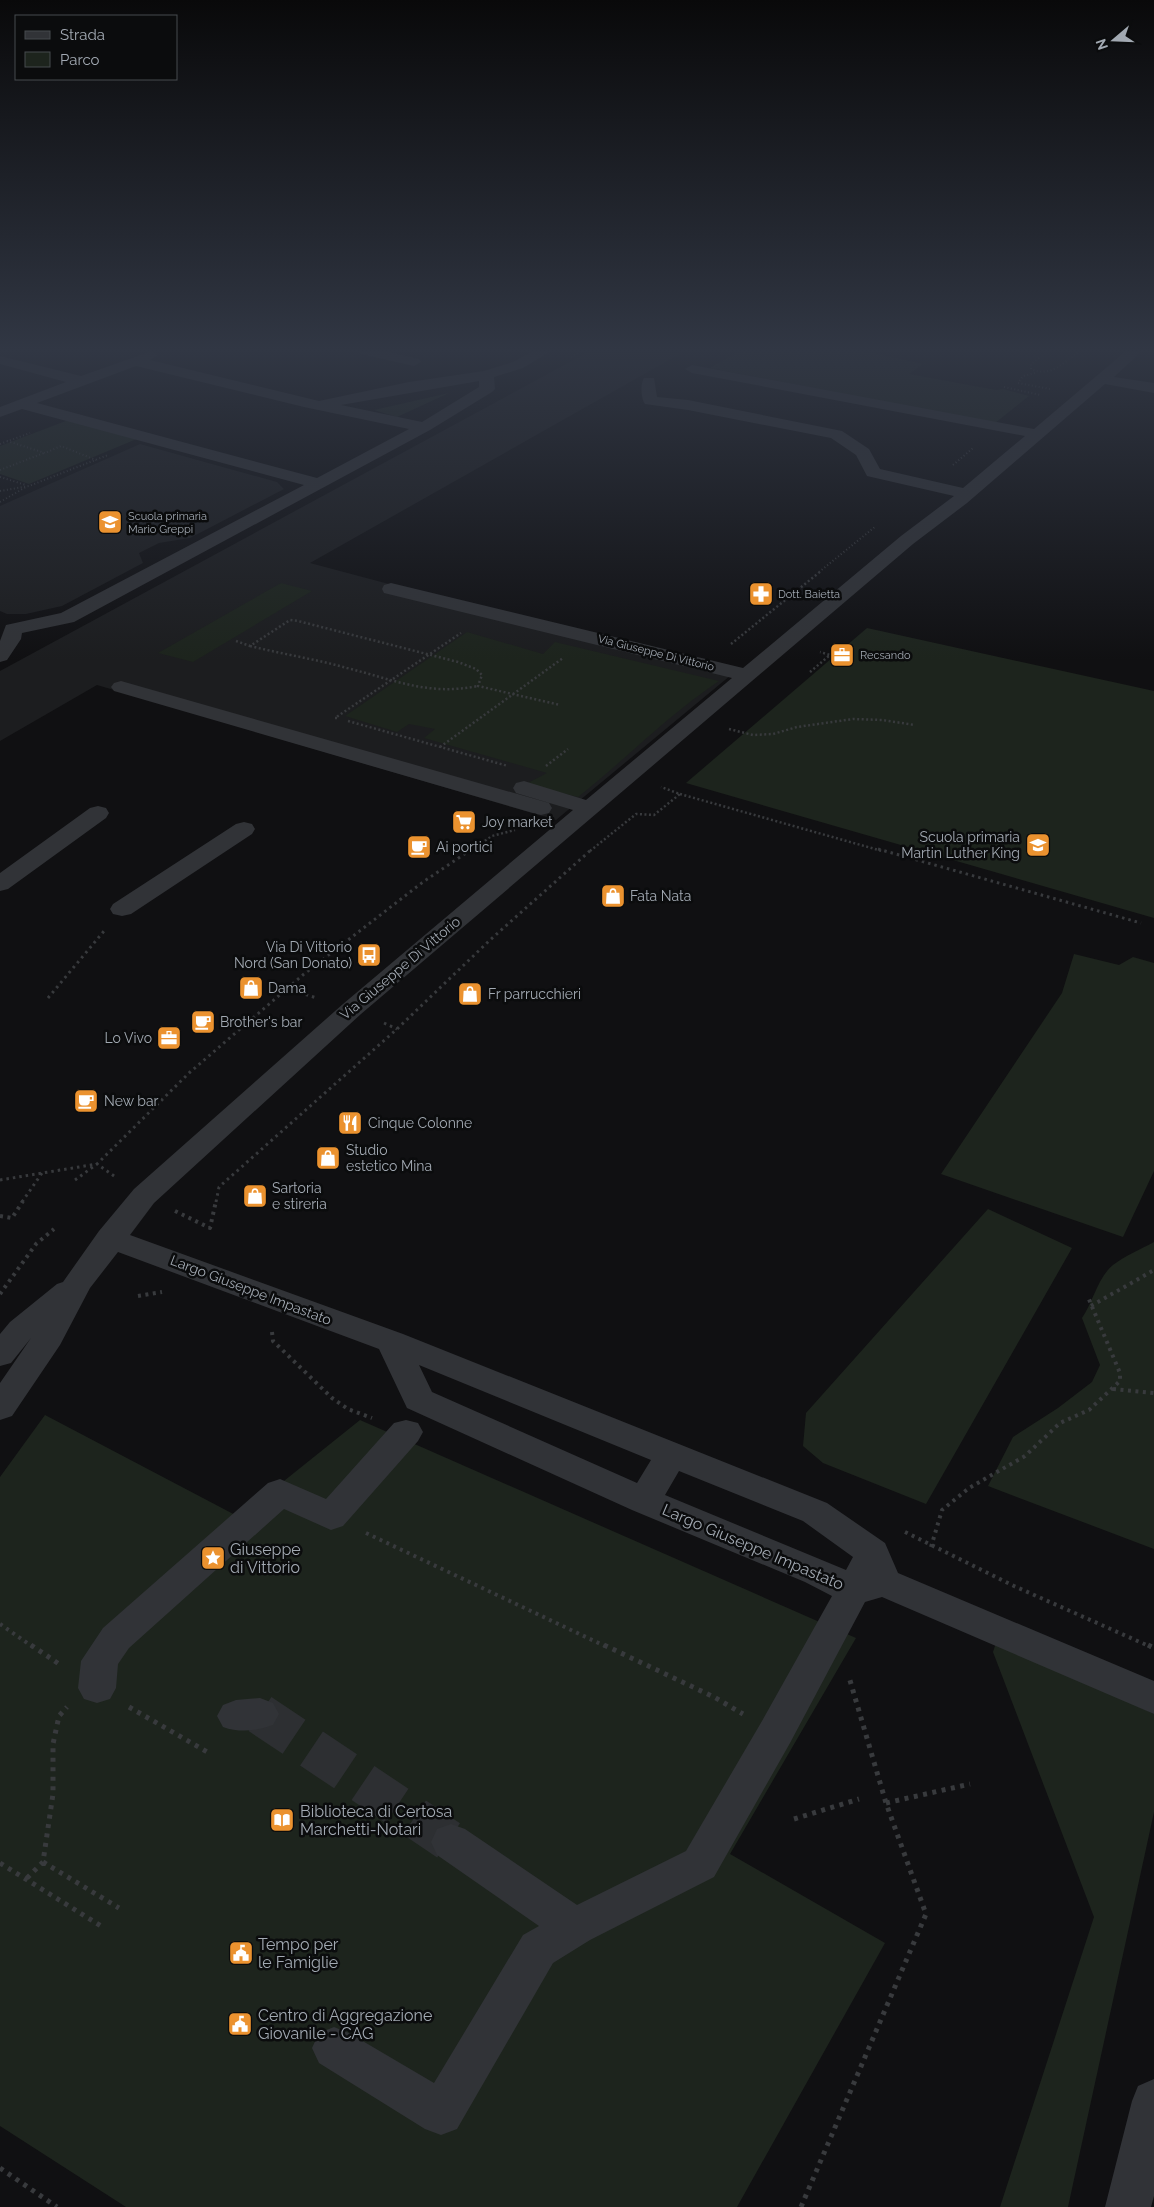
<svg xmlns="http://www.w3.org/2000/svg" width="1154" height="2207" viewBox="0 0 1154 2207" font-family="Raleway,sans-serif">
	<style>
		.built { fill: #1c1d1f }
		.green { fill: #1d241d }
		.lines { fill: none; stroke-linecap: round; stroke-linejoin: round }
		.minor-tunnel { stroke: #2d2f32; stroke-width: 41; stroke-dasharray: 41 21; stroke-linecap: butt }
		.path-far4 { stroke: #383a3d; stroke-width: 2; stroke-dasharray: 1 2.5; stroke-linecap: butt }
		.path-far3 { stroke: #383a3d; stroke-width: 2.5; stroke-dasharray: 2 2.5; stroke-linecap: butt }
		.path-far2 { stroke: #383a3d; stroke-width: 3; stroke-dasharray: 2.5 4; stroke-linecap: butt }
		.path-far1 { stroke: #383a3d; stroke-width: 4; stroke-dasharray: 3 4.5; stroke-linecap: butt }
		.path { stroke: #383a3d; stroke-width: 5; stroke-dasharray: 4 5.5; stroke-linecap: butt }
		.minor { fill: #313337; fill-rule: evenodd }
		.labels { text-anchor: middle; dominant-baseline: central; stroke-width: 5; stroke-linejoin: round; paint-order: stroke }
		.far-poi-label { font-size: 11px; fill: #a2a9b2; stroke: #0b0c0d; text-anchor: start }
		.far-street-label { font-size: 11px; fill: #a2a9b2; stroke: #0b0c0d }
		.poi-label { font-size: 14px; fill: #a2a9b2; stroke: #0b0c0d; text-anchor: start }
		.street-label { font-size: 14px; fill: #a2a9b2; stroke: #0b0c0d }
		.near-street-label { font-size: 16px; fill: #a2a9b2; stroke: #0b0c0d }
		.near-poi-label { font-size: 16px; fill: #a2a9b2; stroke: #0b0c0d; text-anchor: start }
	</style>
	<rect width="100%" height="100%" fill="#101012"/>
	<path class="built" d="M 590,351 L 685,351 L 310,563 L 731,675 L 556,820 L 97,685 L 0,741 L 0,671 Z
		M 140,444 L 277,482 L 284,489 L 190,538 L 159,543 L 139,553 L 143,563 L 62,606 L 26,614 L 7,614 L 0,611 L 0,506 Z"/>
	<path class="green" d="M 739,351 L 864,351 L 923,364 L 909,374 L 996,390 L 1003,389 L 1029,396 L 995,423 L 710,368 Z
		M 449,393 L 397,417 L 374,410 Z
		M 71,419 L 139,438 L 29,484 L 0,474 L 0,446 Z
		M 281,583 L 312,591 L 193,662 L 158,653 Z
		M 867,628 L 1154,691 L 1154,918 L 686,783 Z
		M 467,632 L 543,654 L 555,642 L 719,681 C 668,715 626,759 578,797 L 526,784 L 547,773 L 424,738 L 435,729 L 409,724 L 397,732 L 345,716 Z
		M 1074,954 L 1119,965 L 1133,957 L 1154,963 L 1154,1171 L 1123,1237 L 941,1174 L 1062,993 Z
		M 988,1209 L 1072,1248 L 926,1504 L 823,1463 L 803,1446 L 806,1413 Z
		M 1154,1242 L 1154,1549 L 988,1486 L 1013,1437 L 1058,1408 L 1092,1382 L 1100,1365 L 1082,1318 C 1093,1302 1098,1277 1113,1265 C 1125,1256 1141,1249 1154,1242 Z
		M 45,1415 L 239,1517 L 360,1420 L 856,1638 L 730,1854 L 885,1943 L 737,2207 L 126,2207 L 0,2126 L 0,1477 Z
		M 998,1637 L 1154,1714 L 1154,1812 L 1068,2207 L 1000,2207 L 1094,1917 L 993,1652 Z"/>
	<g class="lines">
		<path class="minor-tunnel" d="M 260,1714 L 451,1842"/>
		<path class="path-far4" d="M 571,357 L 582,351
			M 1039,358 L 1031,364 L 1031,369 C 1050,378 1065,362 1079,351
			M 1035,373 L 1023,376 L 1018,383 L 1050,389
			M 1004,387 L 1040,395
			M 7,441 L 45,453 L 61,446 L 96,460
			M 0,444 L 30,433
			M 953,465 L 973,448
			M 0,470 L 44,453
			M 0,477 L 26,485
			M 0,491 L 29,486 L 108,455
			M 0,502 L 26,487
			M 819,572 L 876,526"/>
		<path class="path-far3" d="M 236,641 L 250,646 L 290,620 L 298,621 L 458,662 L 476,669 L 482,675 L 478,686 L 560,705
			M 731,644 L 821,571
			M 250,646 C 282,654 315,659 347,668 C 395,680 428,696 478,686
			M 810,672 L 830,655 L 820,652
			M 337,718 L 335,718 L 461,633
			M 348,721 L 508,766
			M 729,729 L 753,735 L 773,734 L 797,727 L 853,719 L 882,720 L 915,725
			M 440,747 L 563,658
			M 546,766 L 568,749
			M 680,794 L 882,851
			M 470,851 L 492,836 L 515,830
			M 590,851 L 636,814 L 654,815 L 680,794 L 661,787"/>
		<path class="path-far2" d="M 878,849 L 1141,923
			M 287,989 L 317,998
			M 48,998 L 104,931
			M 384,1023 L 397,1029
			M 0,1180 L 97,1164 L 189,1073 L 304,974 L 423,882 L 472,849
			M 75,1180 L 97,1164 L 117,1178
			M 22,1202 L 42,1173
			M 216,1202 L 219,1187 L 397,1029 L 490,940 L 592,849"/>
		<path class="path-far1" d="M 175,1211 L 210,1228 L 216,1201
			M 0,1216 L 12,1218 L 23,1201
			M 0,1294 L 36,1244 L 54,1229
			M 138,1296 L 162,1292
			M 1091,1306 L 1154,1270
			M 272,1332 L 273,1341 L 332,1398 L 348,1409 L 372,1418
			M 1113,1389 L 1154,1393
			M 905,1532 L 1014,1586 L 1151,1647
			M 366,1533 L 607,1647
			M 931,1547 L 942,1510 L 969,1488 L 1025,1456 L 1060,1423 L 1089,1410 L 1120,1381 L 1120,1373 L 1088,1297
			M 0,1624 L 33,1647"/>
		<path class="path" d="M 31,1645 L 59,1664
			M 604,1645 L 714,1697 L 743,1714
			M 1148,1645 L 1154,1648
			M 129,1707 L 209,1753
			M 886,1803 L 970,1784
			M 794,1819 L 859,1799
			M 43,1862 L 119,1908
			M 0,1863 L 101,1926
			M 27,1878 L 43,1862 L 53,1794 L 53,1744 L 59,1716 L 67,1707
			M 0,2168 L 57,2207
			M 801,2207 L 926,1914 L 886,1803 L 849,1677"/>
		<path class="minor" d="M 152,351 L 158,355 L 150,360 L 319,401 L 409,382 L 484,371 L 513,362 L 533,351 L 551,351 L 523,368 L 494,377 L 495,389 L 492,392 L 430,430 L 74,622 L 22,633 L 21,639 L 7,660 L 0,662 L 0,641 L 6,625 L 61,613 L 304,485 L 22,409 L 0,417 L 0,407 L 66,382 L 0,364 L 0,356 L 81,376 ZM 136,366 L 304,407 L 409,429 L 317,478 L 37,403 ZM 479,381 L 479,387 L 422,422 L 341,405 Z
			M 359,351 L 385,351 L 419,359 L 421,362 L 414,366 L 361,354 Z
			M 1126,351 L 1142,351 L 1114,377 L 1154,383 L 1154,393 L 1105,384 L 967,503 L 913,544 L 361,1014 L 154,1203 L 130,1235 L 403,1334 L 827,1503 L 885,1543 L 898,1573 L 1154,1681 L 1154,1714 L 882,1597 L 865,1602 L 790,1743 L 714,1877 L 590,1940 L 553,1963 L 457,2129 L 441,2135 L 425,2129 L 319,2063 L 312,2048 L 319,2033 L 334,2027 L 349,2033 L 434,2083 L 523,1935 L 539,1926 L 437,1855 L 431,1842 L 437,1829 L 451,1824 L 465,1829 L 577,1905 L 686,1851 L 762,1721 L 832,1596 L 805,1582 L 632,1510 L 407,1408 L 379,1349 L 118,1252 L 90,1288 L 60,1345 L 12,1416 L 0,1420 L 0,1383 L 31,1338 L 11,1363 L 0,1366 L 0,1334 L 10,1322 L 57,1284 L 63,1282 L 99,1231 L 134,1189 L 343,1004 L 573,810 L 516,793 L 513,788 L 516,783 L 524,781 L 586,800 L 732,678 L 384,593 L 382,589 L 384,585 L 391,583 L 743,668 L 901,536 L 954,496 L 867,476 L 856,455 L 831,438 L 688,410 L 645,404 C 641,398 640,384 644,378 L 654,378 L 657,397 L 688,400 L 842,431 L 869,449 L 880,469 L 963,488 L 1025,436 L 692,373 L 685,369 L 692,365 L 1034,429 ZM 419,1365 L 651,1460 L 637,1483 L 432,1392 ZM 679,1471 L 803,1521 L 853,1557 L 846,1570 L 665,1495 Z
			M 121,681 L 549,803 L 552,808 L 549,813 L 541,815 L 533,813 L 114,691 L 111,687 L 114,683 Z
			M 98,806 L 106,808 L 109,813 L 106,818 L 8,889 L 0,891 L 0,873 L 90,808 Z
			M 244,822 L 252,824 L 255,829 L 252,834 L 131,914 L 122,916 L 113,914 L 110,909 L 113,904 L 236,824 Z
			M 406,1420 L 418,1423 L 423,1432 L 418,1441 L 343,1526 L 331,1530 L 284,1509 L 129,1648 L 118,1664 L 116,1688 L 110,1699 L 97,1703 L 84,1699 L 78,1688 L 81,1661 L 103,1628 L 268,1483 L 280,1479 L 326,1499 L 394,1423 Z
			M 260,1698 L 273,1703 L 279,1714 L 273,1725 C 256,1731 240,1733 223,1727 L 217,1716 L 223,1705 L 236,1700 Z
			M 1154,2079 L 1154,2196 L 1151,2207 L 1105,2207 L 1132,2101 L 1138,2086 Z"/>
	</g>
	<linearGradient id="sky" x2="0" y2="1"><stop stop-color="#09090a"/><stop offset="0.53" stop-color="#313744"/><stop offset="1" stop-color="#313744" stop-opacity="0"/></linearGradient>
	<rect width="1154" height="660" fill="url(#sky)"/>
	<defs>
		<symbol id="school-square" viewBox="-11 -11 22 22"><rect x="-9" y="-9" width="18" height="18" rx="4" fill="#eb922f" stroke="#0b0c0d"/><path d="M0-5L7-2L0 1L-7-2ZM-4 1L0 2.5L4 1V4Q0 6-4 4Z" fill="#fff"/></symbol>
		<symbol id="pharmacy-square" viewBox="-11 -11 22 22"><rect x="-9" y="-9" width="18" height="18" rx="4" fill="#eb922f" stroke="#0b0c0d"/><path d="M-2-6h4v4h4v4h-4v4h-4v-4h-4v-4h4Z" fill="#fff"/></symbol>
		<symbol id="office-square" viewBox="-11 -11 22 22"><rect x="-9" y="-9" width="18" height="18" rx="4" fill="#eb922f" stroke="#0b0c0d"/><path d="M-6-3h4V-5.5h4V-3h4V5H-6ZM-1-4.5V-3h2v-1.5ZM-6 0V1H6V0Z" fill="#fff"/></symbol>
		<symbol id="supermarket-square" viewBox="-11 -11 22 22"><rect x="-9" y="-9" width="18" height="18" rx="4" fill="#eb922f" stroke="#0b0c0d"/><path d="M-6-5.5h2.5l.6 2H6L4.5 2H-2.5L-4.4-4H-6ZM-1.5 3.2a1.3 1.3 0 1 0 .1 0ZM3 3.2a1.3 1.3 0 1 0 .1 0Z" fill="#fff"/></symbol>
		<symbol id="cafe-square" viewBox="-11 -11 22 22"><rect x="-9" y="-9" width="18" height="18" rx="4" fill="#eb922f" stroke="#0b0c0d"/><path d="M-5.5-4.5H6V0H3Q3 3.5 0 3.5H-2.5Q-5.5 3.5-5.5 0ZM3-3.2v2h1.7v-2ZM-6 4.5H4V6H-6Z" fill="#fff"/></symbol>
		<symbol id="shop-square" viewBox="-11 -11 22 22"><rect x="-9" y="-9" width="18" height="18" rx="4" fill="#eb922f" stroke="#0b0c0d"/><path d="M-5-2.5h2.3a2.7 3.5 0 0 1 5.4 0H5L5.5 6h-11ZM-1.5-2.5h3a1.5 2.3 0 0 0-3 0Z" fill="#fff"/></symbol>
		<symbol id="bus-square" viewBox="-11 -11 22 22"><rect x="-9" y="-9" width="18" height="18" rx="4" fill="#eb922f" stroke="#0b0c0d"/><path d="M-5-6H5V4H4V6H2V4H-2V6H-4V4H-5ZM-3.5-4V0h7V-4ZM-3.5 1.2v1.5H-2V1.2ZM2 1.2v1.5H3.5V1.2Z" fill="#fff"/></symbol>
		<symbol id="restaurant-square" viewBox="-11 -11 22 22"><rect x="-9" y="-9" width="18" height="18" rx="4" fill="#eb922f" stroke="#0b0c0d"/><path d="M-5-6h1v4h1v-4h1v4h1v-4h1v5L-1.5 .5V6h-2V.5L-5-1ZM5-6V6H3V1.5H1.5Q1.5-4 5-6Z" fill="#fff"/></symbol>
		<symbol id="sight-square" viewBox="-11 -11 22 22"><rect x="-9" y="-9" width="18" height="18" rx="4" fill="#eb922f" stroke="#0b0c0d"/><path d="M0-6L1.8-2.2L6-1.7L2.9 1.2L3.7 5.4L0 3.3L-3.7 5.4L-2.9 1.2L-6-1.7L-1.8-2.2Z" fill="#fff"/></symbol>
		<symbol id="library-square" viewBox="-11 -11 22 22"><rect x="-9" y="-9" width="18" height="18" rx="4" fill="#eb922f" stroke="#0b0c0d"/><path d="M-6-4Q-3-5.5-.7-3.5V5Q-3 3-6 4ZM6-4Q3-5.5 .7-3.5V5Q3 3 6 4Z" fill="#fff"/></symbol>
		<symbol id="civic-square" viewBox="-11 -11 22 22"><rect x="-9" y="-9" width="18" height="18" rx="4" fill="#eb922f" stroke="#0b0c0d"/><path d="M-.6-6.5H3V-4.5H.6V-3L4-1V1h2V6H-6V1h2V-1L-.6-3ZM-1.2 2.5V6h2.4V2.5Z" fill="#fff"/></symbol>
	</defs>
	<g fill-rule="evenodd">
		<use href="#school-square" x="96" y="508" width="28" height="28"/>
		<use href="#pharmacy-square" x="747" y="580" width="28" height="28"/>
		<use href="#office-square" x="828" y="641" width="28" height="28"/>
		<use href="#supermarket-square" x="450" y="808" width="28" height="28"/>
		<use href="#school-square" x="1024" y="831" width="28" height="28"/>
		<use href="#cafe-square" x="405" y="833" width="28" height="28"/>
		<use href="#shop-square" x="599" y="882" width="28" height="28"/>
		<use href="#bus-square" x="355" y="941" width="28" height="28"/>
		<use href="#shop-square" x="237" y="974" width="28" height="28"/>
		<use href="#shop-square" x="456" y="980" width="28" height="28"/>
		<use href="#cafe-square" x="189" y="1008" width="28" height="28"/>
		<use href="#office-square" x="155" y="1024" width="28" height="28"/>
		<use href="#cafe-square" x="72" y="1087" width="28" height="28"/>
		<use href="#restaurant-square" x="336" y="1109" width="28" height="28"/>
		<use href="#shop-square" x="314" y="1144" width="28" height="28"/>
		<use href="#shop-square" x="241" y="1182" width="28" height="28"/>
		<use href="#sight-square" x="199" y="1544" width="28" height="28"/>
		<use href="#library-square" x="268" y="1806" width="28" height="28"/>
		<use href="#civic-square" x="227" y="1939" width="28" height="28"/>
		<use href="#civic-square" x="226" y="2010" width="28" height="28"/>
	</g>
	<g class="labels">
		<g class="far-poi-label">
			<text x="128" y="516">Scuola primaria<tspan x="128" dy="13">Mario Greppi</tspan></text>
			<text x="778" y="594">Dott. Baietta</text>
			<text x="860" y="655">Recsando</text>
		</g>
		<g class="far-street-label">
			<text transform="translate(656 653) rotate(14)">Via Giuseppe Di Vittorio</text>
		</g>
		<g class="poi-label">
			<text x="482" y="822">Joy market</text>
			<text x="1020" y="837" text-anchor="end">Scuola primaria<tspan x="1020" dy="16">Martin Luther King</tspan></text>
			<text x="436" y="847">Ai portici</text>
			<text x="630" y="896">Fata Nata</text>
			<text x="352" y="947" text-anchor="end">Via Di Vittorio<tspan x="352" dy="16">Nord (San Donato)</tspan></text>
			<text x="268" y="988">Dama</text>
			<text x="488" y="994">Fr parrucchieri</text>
			<text x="220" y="1022">Brother's bar</text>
			<text x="152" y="1038" text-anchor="end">Lo Vivo</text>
			<text x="104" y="1101">New bar</text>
			<text x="368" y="1123">Cinque Colonne</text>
			<text x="346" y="1150">Studio<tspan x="346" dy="16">estetico Mina</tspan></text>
			<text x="272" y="1188">Sartoria<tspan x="272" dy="16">e stireria</tspan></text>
		</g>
		<g class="street-label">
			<text transform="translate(400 968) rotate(-40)">Via Giuseppe Di Vittorio</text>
			<text transform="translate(251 1290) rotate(21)">Largo Giuseppe Impastato</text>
		</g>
		<g class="near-street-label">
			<text transform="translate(753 1547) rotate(23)">Largo Giuseppe Impastato</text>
		</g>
		<g class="near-poi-label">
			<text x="230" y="1549">Giuseppe<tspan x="230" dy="18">di Vittorio</tspan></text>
			<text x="300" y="1811">Biblioteca di Certosa<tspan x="300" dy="18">Marchetti-Notari</tspan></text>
			<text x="258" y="1944">Tempo per<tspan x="258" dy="18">le Famiglie</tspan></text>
			<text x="258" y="2015">Centro di Aggregazione<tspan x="258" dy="18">Giovanile - CAG</tspan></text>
		</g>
	</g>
	<rect x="15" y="15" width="162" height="65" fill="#0b0c0d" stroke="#474b4f"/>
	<rect x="25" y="31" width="25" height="8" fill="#313337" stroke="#474b4f"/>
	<text x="60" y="40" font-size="15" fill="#a2a9b2">Strada</text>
	<rect x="25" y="52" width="25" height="15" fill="#1d241d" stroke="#474b4f"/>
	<text x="60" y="65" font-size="15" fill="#a2a9b2">Parco</text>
	<g transform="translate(1114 40) rotate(251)" stroke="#0b0c0d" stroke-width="4" paint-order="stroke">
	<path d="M0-4L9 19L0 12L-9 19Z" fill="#a2a9b2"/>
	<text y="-8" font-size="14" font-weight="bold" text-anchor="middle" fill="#a2a9b2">N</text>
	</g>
</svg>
